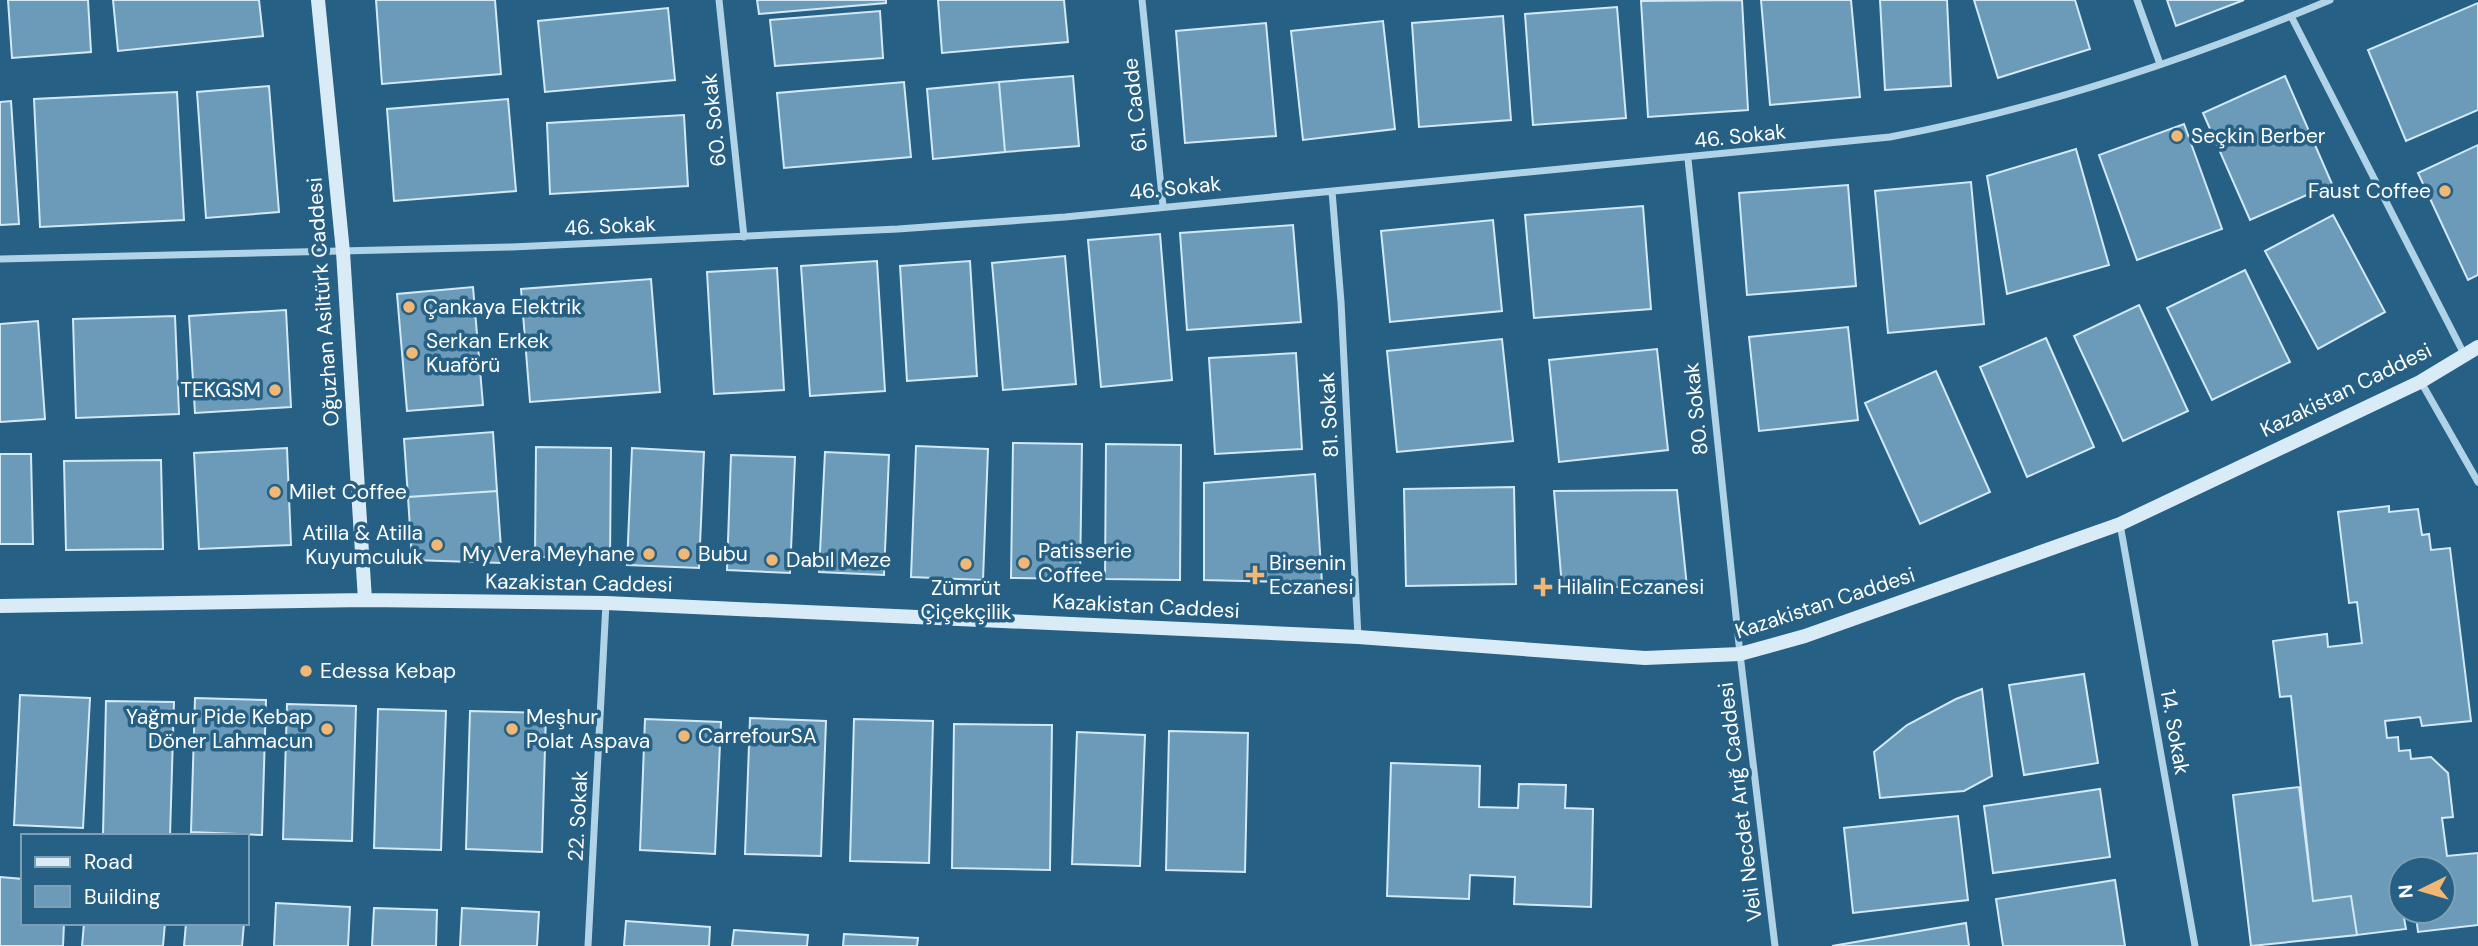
<svg xmlns="http://www.w3.org/2000/svg" width="2478" height="946" viewBox="0 0 2478 946" font-family="'DM Sans',sans-serif">
	<style>
		.building { fill: #6b9bb9; stroke: #d3e9f6; stroke-width: 2; fill-rule: evenodd }
		.lines { fill: none; stroke-linecap: round; stroke-linejoin: round }
		.street { stroke: #b0d3e7; stroke-width: 7 }
		.secondary { stroke: #d9ebf6; stroke-width: 14 }
		.poi-dot { fill: #f0b775; stroke: #266084; stroke-width: 2.5 }
		.labels { text-anchor: middle; dominant-baseline: central; stroke-width: 7; stroke-linejoin: round; paint-order: stroke }
		.street-label { font-size: 21px; fill: #fff; stroke: #266084 }
		.poi-label { font-size: 21px; fill: #fff; stroke: #266084; text-anchor: start }
	</style>
	<rect width="100%" height="100%" fill="#266084"/>
	<path class="building" d="M 8,0 L 88,0 L 91,52 L 12,58 Z
		M 113,0 L 259,0 L 263,36 L 118,51 Z
		M 376,0 L 495,0 L 501,74 L 382,84 Z
		M 757,0 L 886,0 L 886,3 L 759,14 Z
		M 938,0 L 1064,0 L 1068,42 L 942,53 Z
		M 1742,0 L 1748,110 L 1648,117 L 1641,1 Z
		M 1761,0 L 1851,0 L 1860,97 L 1770,105 Z
		M 1880,0 L 1947,0 L 1951,86 L 1885,90 Z
		M 1974,0 L 2075,0 L 2090,49 L 1998,78 Z
		M 2167,0 L 2244,0 L 2176,26 Z
		M 2478,3 L 2478,110 L 2406,141 L 2368,50 Z
		M 1617,7 L 1626,118 L 1533,125 L 1525,14 Z
		M 668,8 L 675,80 L 545,92 L 538,21 Z
		M 880,11 L 883,58 L 775,66 L 770,20 Z
		M 1503,16 L 1511,120 L 1419,127 L 1412,23 Z
		M 1383,21 L 1395,129 L 1303,140 L 1291,31 Z
		M 1266,23 L 1276,136 L 1185,143 L 1176,31 Z
		M 1073,76 L 1079,146 L 1005,152 L 999,82 Z
		M 2285,76 L 2332,184 L 2250,220 L 2203,113 Z
		M 904,82 L 911,157 L 784,168 L 777,93 Z
		M 999,82 L 1005,152 L 933,159 L 927,89 Z
		M 269,86 L 279,212 L 206,218 L 197,92 Z
		M 177,92 L 184,220 L 40,227 L 34,99 Z
		M 508,99 L 516,191 L 394,201 L 387,109 Z
		M 11,101 L 19,224 L 0,225 L 0,102 Z
		M 684,115 L 688,186 L 550,194 L 547,123 Z
		M 2184,124 L 2222,229 L 2137,260 L 2099,155 Z
		M 2478,145 L 2478,275 L 2468,280 L 2418,173 Z
		M 2076,149 L 2109,265 L 2007,294 L 1987,176 Z
		M 1971,182 L 1984,324 L 1888,333 L 1875,191 Z
		M 1848,185 L 1856,286 L 1747,295 L 1739,193 Z
		M 1643,206 L 1651,309 L 1534,318 L 1525,215 Z
		M 2333,215 L 2385,312 L 2318,349 L 2265,251 Z
		M 1493,220 L 1502,311 L 1390,322 L 1381,231 Z
		M 1293,225 L 1301,322 L 1187,330 L 1180,233 Z
		M 1160,234 L 1172,380 L 1101,387 L 1088,240 Z
		M 1065,256 L 1076,384 L 1003,390 L 992,263 Z
		M 877,261 L 885,391 L 810,396 L 801,266 Z
		M 970,261 L 977,376 L 907,381 L 900,266 Z
		M 777,268 L 784,390 L 714,394 L 707,272 Z
		M 2245,270 L 2290,362 L 2212,400 L 2167,308 Z
		M 651,279 L 660,392 L 530,402 L 521,289 Z
		M 473,287 L 483,405 L 407,411 L 397,294 Z
		M 2139,305 L 2188,411 L 2123,441 L 2074,336 Z
		M 286,310 L 291,407 L 195,413 L 189,316 Z
		M 175,316 L 179,414 L 76,418 L 73,319 Z
		M 38,321 L 45,419 L 0,422 L 0,324 Z
		M 1848,327 L 1858,420 L 1759,431 L 1749,337 Z
		M 2046,338 L 2094,447 L 2027,477 L 1980,367 Z
		M 1502,339 L 1513,441 L 1397,452 L 1387,351 Z
		M 1657,349 L 1668,450 L 1559,462 L 1549,360 Z
		M 1296,353 L 1302,449 L 1215,454 L 1209,358 Z
		M 1936,371 L 1990,492 L 1920,524 L 1865,403 Z
		M 493,432 L 497,491 L 408,497 L 404,439 Z
		M 1013,443 L 1082,444 L 1080,579 L 1011,578 Z
		M 1106,444 L 1181,445 L 1180,580 L 1105,579 Z
		M 916,446 L 988,449 L 983,580 L 911,577 Z
		M 536,447 L 611,448 L 610,558 L 535,557 Z
		M 287,448 L 291,545 L 199,549 L 194,453 Z
		M 632,448 L 704,452 L 699,568 L 627,565 Z
		M 825,452 L 889,455 L 884,575 L 819,572 Z
		M 0,454 L 31,454 L 33,544 L 0,544 Z
		M 731,455 L 795,457 L 790,573 L 727,570 Z
		M 161,460 L 163,549 L 66,550 L 64,461 Z
		M 1315,474 L 1322,583 L 1204,580 L 1204,483 Z
		M 1514,487 L 1516,584 L 1406,586 L 1404,489 Z
		M 1677,490 L 1687,587 L 1562,587 L 1554,491 Z
		M 497,491 L 502,563 L 412,560 L 408,497 Z
		M 2389,506 L 2389,512 L 2418,509 L 2422,535 L 2429,534 L 2431,550 L 2450,548 L 2471,721 L 2422,726 L 2420,717 L 2385,721 L 2387,738 L 2398,737 L 2399,751 L 2410,750 L 2411,759 L 2431,757 L 2448,773 L 2453,817 L 2442,818 L 2447,856 L 2478,853 L 2478,925 L 2418,932 L 2416,916 L 2404,918 L 2406,929 L 2357,935 L 2351,896 L 2313,901 L 2291,696 L 2280,697 L 2273,641 L 2327,634 L 2328,647 L 2362,643 L 2357,602 L 2349,603 L 2338,512 ZM 2401,869 L 2443,869 L 2443,911 L 2401,911 Z
		M 2084,674 L 2098,763 L 2024,775 L 2009,685 Z
		M 1982,689 L 1992,776 L 1964,791 L 1880,798 L 1874,752 L 1907,725 L 1956,699 Z
		M 20,695 L 90,698 L 83,828 L 14,825 Z
		M 195,698 L 266,700 L 262,835 L 191,832 Z
		M 106,701 L 174,702 L 170,836 L 103,834 Z
		M 287,704 L 356,706 L 352,841 L 283,839 Z
		M 378,709 L 446,711 L 441,850 L 374,848 Z
		M 470,711 L 546,713 L 542,852 L 466,849 Z
		M 750,718 L 826,721 L 821,856 L 745,854 Z
		M 645,719 L 721,722 L 715,854 L 640,850 Z
		M 854,719 L 933,721 L 929,863 L 850,861 Z
		M 954,724 L 1052,725 L 1050,870 L 952,868 Z
		M 1169,731 L 1248,733 L 1245,872 L 1166,870 Z
		M 1077,732 L 1145,735 L 1140,866 L 1072,864 Z
		M 1391,763 L 1480,766 L 1479,807 L 1518,808 L 1519,784 L 1566,785 L 1565,808 L 1593,809 L 1591,907 L 1514,904 L 1515,877 L 1470,875 L 1469,899 L 1387,896 Z
		M 2299,787 L 2313,901 L 2351,896 L 2357,935 L 2251,946 L 2233,795 Z
		M 2100,789 L 2110,857 L 1993,873 L 1984,806 Z
		M 1958,816 L 1968,900 L 1853,913 L 1844,828 Z
		M 0,877 L 23,879 L 23,923 L 64,923 L 63,946 L 0,946 Z
		M 2115,880 L 2125,946 L 2003,946 L 1996,899 Z
		M 276,903 L 350,907 L 348,946 L 274,946 Z
		M 374,908 L 437,910 L 436,946 L 372,946 Z
		M 462,908 L 539,912 L 537,946 L 460,946 Z
		M 626,921 L 710,927 L 709,946 L 624,946 Z
		M 84,923 L 165,923 L 163,946 L 82,946 Z
		M 186,923 L 244,923 L 242,946 L 184,946 Z
		M 1966,923 L 1969,946 L 1832,946 Z
		M 734,930 L 808,935 L 807,946 L 732,946 Z
		M 844,934 L 918,938 L 917,946 L 843,946 Z"/>
	<g class="lines">
		<path class="street" d="M 719,0 L 744,237
			M 1142,0 L 1163,206
			M 2137,0 L 2160,64
			M 2291,16 L 2464,354
			M 1688,159 L 1740,654 L 1775,946
			M 1332,191 L 1341,302 L 1358,637
			M 0,259 L 512,247 L 898,229 L 1065,217 L 1890,137 C 2040,109 2189,59 2330,0
			M 2421,382 L 2478,482
			M 2120,524 L 2195,946
			M 588,946 L 606,603"/>
		<path class="secondary" d="M 318,0 L 343,252 L 365,600
			M 0,606 L 365,600 L 606,603 L 1358,637 L 1645,658 L 1740,654 L 1805,636 L 2120,524 L 2420,382 L 2478,347"/>
	</g>
	<g class="poi-dot">
		<circle cx="2177" cy="136" r="7"/>
		<circle cx="2445" cy="191" r="7"/>
		<circle cx="409" cy="307" r="7"/>
		<circle cx="412" cy="353" r="7"/>
		<circle cx="275" cy="390" r="7"/>
		<circle cx="275" cy="492" r="7"/>
		<circle cx="437" cy="545" r="7"/>
		<circle cx="649" cy="554" r="7"/>
		<circle cx="684" cy="554" r="7"/>
		<circle cx="772" cy="560" r="7"/>
		<circle cx="1024" cy="563" r="7"/>
		<circle cx="966" cy="564" r="7"/>
		<path d="M1251.5 564.5h7v7h7v7h-7v7h-7v-7h-7v-7h7z"/>
		<path d="M1539.5 576.5h7v7h7v7h-7v7h-7v-7h-7v-7h7z"/>
		<circle cx="306" cy="671" r="7"/>
		<circle cx="327" cy="729" r="7"/>
		<circle cx="512" cy="729" r="7"/>
		<circle cx="684" cy="736" r="7"/>
	</g>
	<g class="labels">
		<g class="street-label">
			<text transform="translate(1135 105) rotate(-96)">61. Cadde</text>
			<text transform="translate(714 120) rotate(-96)">60. Sokak</text>
			<text transform="translate(1740 136) rotate(-6)">46. Sokak</text>
			<text transform="translate(1175 188) rotate(-6)">46. Sokak</text>
			<text transform="translate(610 226) rotate(-3)">46. Sokak</text>
			<text transform="translate(323 302) rotate(-94)">Oğuzhan Asiltürk Caddesi</text>
			<text transform="translate(2346 390) rotate(-26)">Kazakistan Caddesi</text>
			<text transform="translate(1696 409) rotate(-96)">80. Sokak</text>
			<text transform="translate(1329 415) rotate(-93)">81. Sokak</text>
			<text transform="translate(579 583) rotate(1)">Kazakistan Caddesi</text>
			<text transform="translate(1825 603) rotate(-18)">Kazakistan Caddesi</text>
			<text transform="translate(1146 606) rotate(3)">Kazakistan Caddesi</text>
			<text transform="translate(2175 732) rotate(80)">14. Sokak</text>
			<text transform="translate(1740 802) rotate(-97)">Veli Necdet Arığ Caddesi</text>
			<text transform="translate(578 816) rotate(-87)">22. Sokak</text>
		</g>
		<g class="poi-label">
			<text x="2191" y="136">Seçkin Berber</text>
			<text x="2431" y="191" text-anchor="end">Faust Coffee</text>
			<text x="423" y="307">Çankaya Elektrik</text>
			<text x="426" y="341">Serkan Erkek<tspan x="426" dy="24">Kuaförü</tspan></text>
			<text x="261" y="390" text-anchor="end">TEKGSM</text>
			<text x="289" y="492">Milet Coffee</text>
			<text x="423" y="533" text-anchor="end">Atilla &amp; Atilla<tspan x="423" dy="24">Kuyumculuk</tspan></text>
			<text x="1038" y="551">Patisserie<tspan x="1038" dy="24">Coffee</tspan></text>
			<text x="635" y="554" text-anchor="end">My Vera Meyhane</text>
			<text x="698" y="554">Bubu</text>
			<text x="786" y="560">Dabıl Meze</text>
			<text x="1269" y="563">Birsenin<tspan x="1269" dy="24">Eczanesi</tspan></text>
			<text x="1557" y="587">Hilalin Eczanesi</text>
			<text x="966" y="588" text-anchor="middle">Zümrüt<tspan x="966" dy="24">Çiçekçilik</tspan></text>
			<text x="320" y="671">Edessa Kebap</text>
			<text x="313" y="717" text-anchor="end">Yağmur Pide Kebap<tspan x="313" dy="24">Döner Lahmacun</tspan></text>
			<text x="526" y="717">Meşhur<tspan x="526" dy="24">Polat Aspava</tspan></text>
			<text x="698" y="736">CarrefourSA</text>
		</g>
	</g>
	<rect x="21" y="834" width="228" height="91" fill="#266084" stroke="#7da0b5" stroke-width="2"/>
	<rect x="35" y="857" width="35" height="10" fill="#d9ebf6" stroke="#7da0b5" stroke-width="2"/>
	<text x="84" y="869" font-size="21" fill="#ffffff">Road</text>
	<rect x="35" y="886" width="35" height="21" fill="#6b9bb9" stroke="#7da0b5" stroke-width="2"/>
	<text x="84" y="904" font-size="21" fill="#ffffff">Building</text>
	<g transform="translate(2422 890) rotate(265)"><circle r="33" fill="#266084" stroke="#7da0b5" stroke-width="2"/>
	<path d="M0-5L12 26L0 18L-12 26Z" fill="#f0b775"/>
	<text y="-10" font-size="19" font-weight="bold" text-anchor="middle" fill="#ffffff">N</text>
	</g>
</svg>
